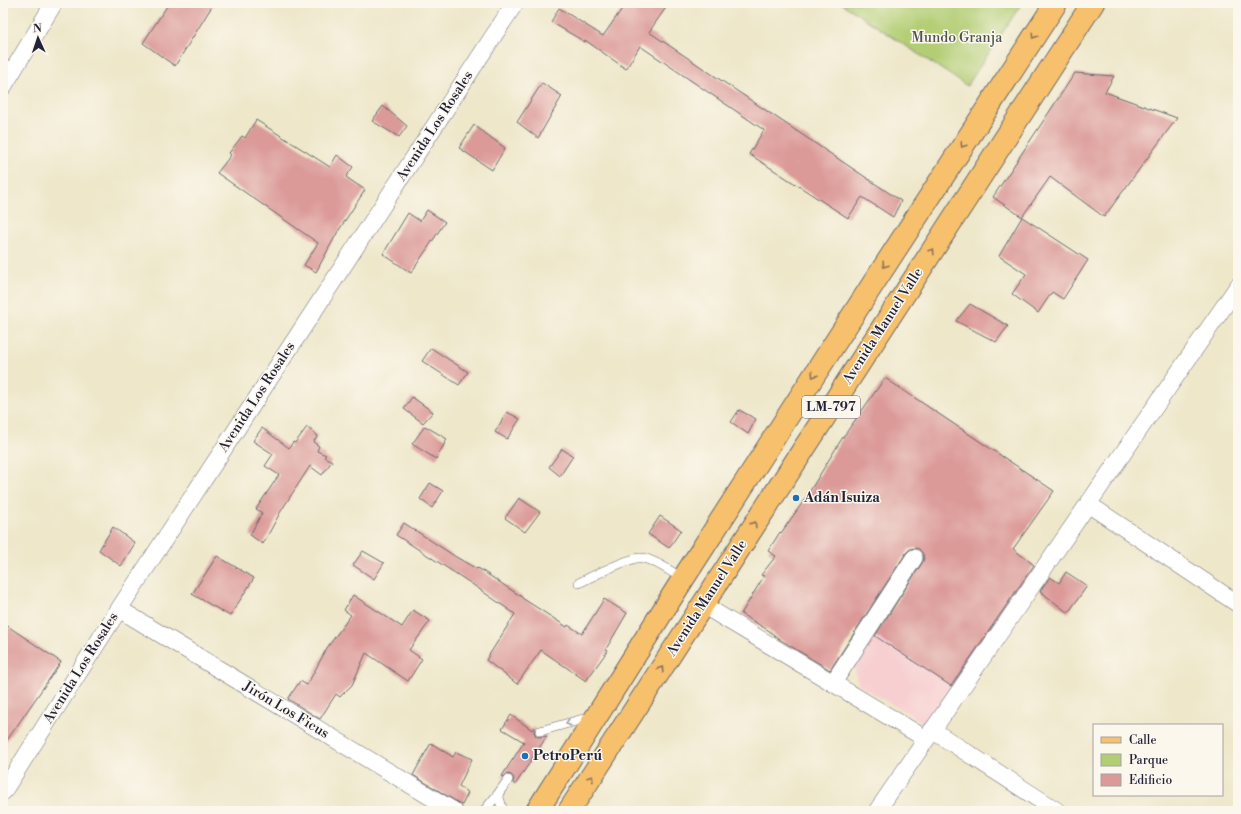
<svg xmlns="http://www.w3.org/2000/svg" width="1241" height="814" viewBox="0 0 1241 814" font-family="'Libre Bodoni',serif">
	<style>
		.built { fill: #f7cfd1 }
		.green { fill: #b2cd73; stroke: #6a7857 }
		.building { fill: #db9a98 }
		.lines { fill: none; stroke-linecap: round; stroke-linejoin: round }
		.lane-casing { stroke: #69676d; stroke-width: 10 }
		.street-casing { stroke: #69676d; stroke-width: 18 }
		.primary-casing { stroke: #69676d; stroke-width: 24 }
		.lane { stroke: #fff; stroke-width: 9 }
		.street { stroke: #fff; stroke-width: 17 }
		.primary { stroke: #f7c06c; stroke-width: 22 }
		.oneway { stroke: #8c7154 }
		.oneway2 { stroke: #9c9ca7 }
		.poi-dot { fill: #1f6fb2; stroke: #fbf7ec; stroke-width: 1.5 }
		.labels { text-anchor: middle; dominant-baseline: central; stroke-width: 3; stroke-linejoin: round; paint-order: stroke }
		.shield { fill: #fbf7ec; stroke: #636270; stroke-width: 1 }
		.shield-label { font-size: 13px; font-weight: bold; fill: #22223b }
		.park-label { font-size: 14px; fill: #4d554c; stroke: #fbf7ec }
		.street-label { font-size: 14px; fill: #22223b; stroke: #fbf7ec }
		.poi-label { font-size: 14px; font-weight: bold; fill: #22223b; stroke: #fbf7ec; text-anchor: start }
	</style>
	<rect width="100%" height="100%" fill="#fbf7ec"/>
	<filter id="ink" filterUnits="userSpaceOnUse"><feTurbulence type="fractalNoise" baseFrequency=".025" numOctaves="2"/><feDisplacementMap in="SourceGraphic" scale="8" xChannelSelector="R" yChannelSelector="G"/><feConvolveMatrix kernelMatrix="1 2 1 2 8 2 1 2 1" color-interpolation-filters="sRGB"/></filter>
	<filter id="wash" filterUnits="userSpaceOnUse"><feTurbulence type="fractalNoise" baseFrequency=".012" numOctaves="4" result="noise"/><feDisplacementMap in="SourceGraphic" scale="16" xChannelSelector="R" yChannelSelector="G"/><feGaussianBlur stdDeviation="0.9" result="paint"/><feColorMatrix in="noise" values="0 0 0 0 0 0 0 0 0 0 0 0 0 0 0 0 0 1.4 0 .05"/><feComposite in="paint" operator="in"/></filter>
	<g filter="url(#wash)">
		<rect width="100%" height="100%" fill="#eee7ca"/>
		<path class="built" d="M 897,603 L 926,652 L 963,677 L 929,726 L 858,685 L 854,666 Z"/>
		<path class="green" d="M 841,3 L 1022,3 L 967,86 Z"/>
		<g id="blocks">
			<path class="building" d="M 169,3 L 214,3 L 175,66 L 143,43 Z
				M 626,3 L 669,3 L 649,32 L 901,201 L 893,217 L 862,197 L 848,218 L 749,154 L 764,130 L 640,46 L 626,69 L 585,40 L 585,42 L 551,22 L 559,8 L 603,36 Z
				M 1075,73 L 1114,76 L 1105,92 L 1177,118 L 1104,217 L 1050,177 L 1022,217 L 993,197 Z
				M 542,83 L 562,96 L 538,138 L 517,122 Z
				M 383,106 L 407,126 L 399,137 L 372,121 Z
				M 256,120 L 330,167 L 337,155 L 353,167 L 346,177 L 365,190 L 337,233 L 316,272 L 304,265 L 318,243 L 217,173 L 231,155 L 229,153 L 242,136 L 245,138 Z
				M 474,125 L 505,148 L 492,170 L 459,148 Z
				M 427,210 L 445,222 L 411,273 L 383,254 L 408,213 L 420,221 Z
				M 1022,217 L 1088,260 L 1063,299 L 1052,292 L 1038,313 L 1012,294 L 1026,274 L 999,256 Z
				M 970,304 L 1008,326 L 996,342 L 956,321 Z
				M 431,348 L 468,372 L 459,385 L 422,361 Z
				M 885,378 L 1054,491 L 1013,549 L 1034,565 L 951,686 L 875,636 L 922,563 L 924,559 L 923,554 L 919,549 L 915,548 L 910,549 L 906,553 L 830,670 L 779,639 L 768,630 L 741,614 L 764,576 L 761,575 L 776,556 L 768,551 L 780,532 L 781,533 L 805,499 L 841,440 Z
				M 412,397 L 433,412 L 423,423 L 404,409 Z
				M 739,410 L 756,419 L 748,434 L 731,422 Z
				M 507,412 L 520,419 L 507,439 L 495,432 Z
				M 425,426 L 447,439 L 436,459 L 412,444 Z
				M 307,427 L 318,436 L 313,442 L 319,446 L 317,451 L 326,455 L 324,457 L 332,461 L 322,475 L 310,466 L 281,511 L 263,544 L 250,535 L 262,513 L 256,509 L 279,475 L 265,466 L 273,454 L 253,441 L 262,428 L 289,448 L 293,442 L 295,443 Z
				M 562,449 L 573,456 L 560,476 L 549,467 Z
				M 430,483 L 443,491 L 432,508 L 420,499 Z
				M 519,498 L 540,512 L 525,532 L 505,518 Z
				M 660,516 L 681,530 L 669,548 L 648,534 Z
				M 404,523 L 456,557 L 477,569 L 478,568 L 522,597 L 522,598 L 567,627 L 568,625 L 582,634 L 604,599 L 627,613 L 606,649 L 608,650 L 586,681 L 541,650 L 517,684 L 486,660 L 515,614 L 469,582 L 396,535 Z
				M 113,527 L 135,543 L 121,566 L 99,550 Z
				M 363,551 L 384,563 L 374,579 L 353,565 Z
				M 217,556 L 254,578 L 230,616 L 192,594 Z
				M 1066,572 L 1087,586 L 1068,613 L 1040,591 L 1050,577 L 1059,583 Z
				M 353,595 L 402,627 L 413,610 L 430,621 L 409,650 L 422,659 L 408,681 L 366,653 L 352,685 L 340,697 L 336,694 L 320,719 L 288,699 L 300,681 L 307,685 L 327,648 L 351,615 L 344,610 Z
				M 3,623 L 61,662 L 3,746 Z
				M 511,715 L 532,730 L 534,727 L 535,728 L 534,732 L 536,736 L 539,737 L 547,736 L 515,785 L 513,783 L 514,778 L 511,775 L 508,774 L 503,777 L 502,776 L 524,742 L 502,729 Z
				M 431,743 L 453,757 L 456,752 L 472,759 L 459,786 L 468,793 L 462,805 L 413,775 Z"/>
		</g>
	</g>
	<g filter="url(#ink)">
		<use href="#blocks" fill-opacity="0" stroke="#69676d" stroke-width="1"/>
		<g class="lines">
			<defs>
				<path id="lane" d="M 579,583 C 591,577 631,556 642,558 C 652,559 674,573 683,579
					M 540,731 L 594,716
					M 484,811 L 498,794
					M 503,811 L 498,794 L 508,780"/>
				<path id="street" d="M 3,87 L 54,3
					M 1088,504 L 1238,604
					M 703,605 L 926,739
					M 119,609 L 454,811
					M 833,683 L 914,558
					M 932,730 L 1057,811
					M 3,792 L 119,609 L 515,3
					M 877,811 L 1238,286"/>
				<path id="primary" d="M 537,811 L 683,579 L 871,287 L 1056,3
					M 569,811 L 1093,3"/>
			</defs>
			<use href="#lane" class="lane-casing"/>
			<use href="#street" class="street-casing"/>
			<use href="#primary" class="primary-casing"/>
			<use href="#lane" class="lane"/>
			<use href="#street" class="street"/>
			<use href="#primary" class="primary"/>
		</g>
		<defs><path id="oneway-chevron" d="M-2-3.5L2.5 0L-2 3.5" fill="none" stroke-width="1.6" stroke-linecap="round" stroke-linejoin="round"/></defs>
		<g class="oneway">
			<use href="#oneway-chevron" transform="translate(1034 36) rotate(123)"/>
			<use href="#oneway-chevron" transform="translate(963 145) rotate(123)"/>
			<use href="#oneway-chevron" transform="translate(932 251) rotate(-57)"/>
			<use href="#oneway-chevron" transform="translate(885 265) rotate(123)"/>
			<use href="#oneway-chevron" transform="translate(814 375) rotate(123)"/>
			<use href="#oneway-chevron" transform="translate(754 524) rotate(-57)"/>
			<use href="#oneway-chevron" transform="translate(661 669) rotate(-57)"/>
			<use href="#oneway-chevron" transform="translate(591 778) rotate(-57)"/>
		</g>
		<use class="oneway2" href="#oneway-chevron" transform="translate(568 723) rotate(164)"/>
	</g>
	<g class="poi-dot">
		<circle cx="796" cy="498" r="4"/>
		<circle cx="525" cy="756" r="4"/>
	</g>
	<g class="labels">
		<rect class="shield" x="802" y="396" width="58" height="22" rx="3"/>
		<g class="shield-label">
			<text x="831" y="407">LM-797</text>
		</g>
		<g class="park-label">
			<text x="957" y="38">Mundo Granja</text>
		</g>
		<g class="street-label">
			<text transform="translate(435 126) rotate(-57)">Avenida Los Rosales</text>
			<text transform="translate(883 326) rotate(-57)">Avenida Manuel Valle</text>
			<text transform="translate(257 397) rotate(-57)">Avenida Los Rosales</text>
			<text transform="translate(707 598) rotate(-57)">Avenida Manuel Valle</text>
			<text transform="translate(81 668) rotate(-58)">Avenida Los Rosales</text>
			<text transform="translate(286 710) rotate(31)">Jirón Los Ficus</text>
		</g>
		<g class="poi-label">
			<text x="804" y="498">Adán Isuiza</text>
			<text x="533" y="756">PetroPerú</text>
		</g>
	</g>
	<rect width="1241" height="814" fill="none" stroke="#fbf7ec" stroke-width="16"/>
	<rect x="1093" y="724" width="130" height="72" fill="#fbf7ec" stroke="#a4a2a5"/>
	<rect x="1101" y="737" width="20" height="6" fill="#f7c06c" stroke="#a4a2a5"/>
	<text x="1129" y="744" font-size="12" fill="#22223b">Calle</text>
	<rect x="1101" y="754" width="20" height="12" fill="#b2cd73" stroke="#a4a2a5"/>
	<text x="1129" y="764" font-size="12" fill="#22223b">Parque</text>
	<rect x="1101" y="774" width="20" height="12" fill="#db9a98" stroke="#a4a2a5"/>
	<text x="1129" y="784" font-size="12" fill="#22223b">Edificio</text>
	<g transform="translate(38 38) rotate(357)" stroke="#fbf7ec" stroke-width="3" paint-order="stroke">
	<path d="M0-3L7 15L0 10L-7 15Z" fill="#22223b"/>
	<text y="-6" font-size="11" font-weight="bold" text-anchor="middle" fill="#22223b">N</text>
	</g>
</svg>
